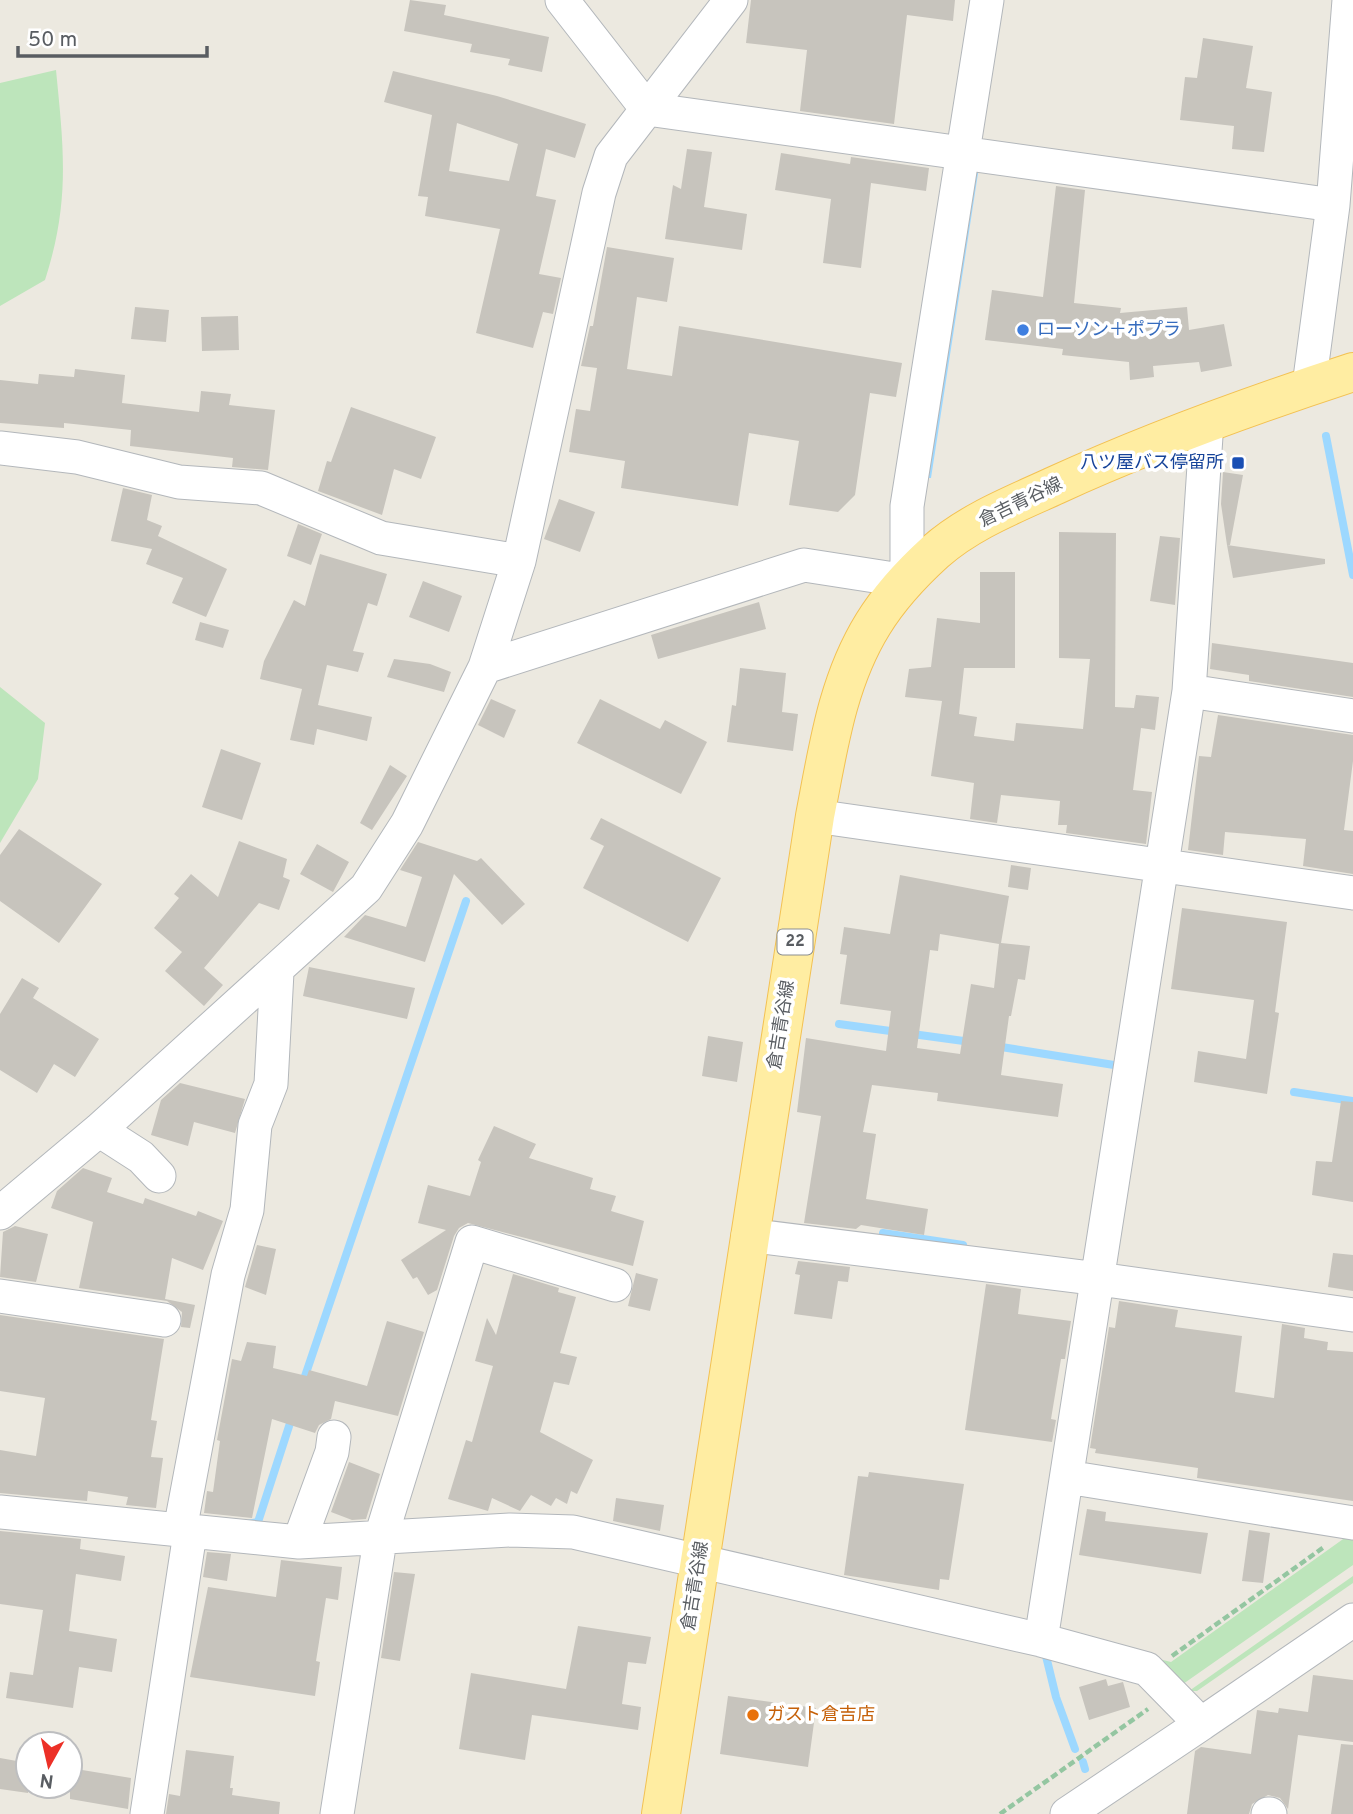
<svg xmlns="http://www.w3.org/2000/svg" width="1353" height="1814" viewBox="0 0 1353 1814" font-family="Overpass,'Noto Sans JP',sans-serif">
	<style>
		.green { fill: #bde5bb }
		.water { fill: #9dd8ff }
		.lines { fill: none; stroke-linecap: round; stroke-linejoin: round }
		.stream { stroke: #9dd8ff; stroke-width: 8 }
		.building { fill: #c7c4bd; fill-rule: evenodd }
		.minor-casing { stroke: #b3b7bb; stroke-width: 35 }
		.major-casing { stroke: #f3c152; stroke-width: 40 }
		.path { stroke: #94c6a1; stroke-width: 4.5; stroke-dasharray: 7 3.5; stroke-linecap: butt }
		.minor { stroke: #fff; stroke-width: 33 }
		.major { stroke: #ffeda2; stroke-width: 38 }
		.shop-dot { fill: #3f7fe0; stroke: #fff; stroke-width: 2.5 }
		.transit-dot { fill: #1a4fb4; stroke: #fff; stroke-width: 2.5 }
		.food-dot { fill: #e8710a; stroke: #fff; stroke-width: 2.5 }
		.labels { text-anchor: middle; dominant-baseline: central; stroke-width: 7; stroke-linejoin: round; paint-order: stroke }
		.shield { fill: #fff; stroke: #8b8e91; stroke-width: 2 }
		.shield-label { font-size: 16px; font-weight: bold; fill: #595d62 }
		.shop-label { font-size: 18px; fill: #366cbe; stroke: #fff; text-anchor: start }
		.transit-label { font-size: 18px; fill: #164399; stroke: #fff; text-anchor: end }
		.street-label { font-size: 18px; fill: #595d62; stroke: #fff }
		.food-label { font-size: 18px; fill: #c56008; stroke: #fff; text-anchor: start }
	</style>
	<rect width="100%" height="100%" fill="#ece9e0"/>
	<path class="green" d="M 56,70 C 64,151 70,202 45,280 L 0,306 L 0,83 Z
		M 0,687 L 45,723 L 38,779 L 0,843 Z
		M 1353,1532 L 1353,1565 L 1183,1684 L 1155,1658 L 1171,1662 Z
		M 1353,1576 L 1353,1583 L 1337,1594 L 1197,1691 L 1189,1691 Z"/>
	<path class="water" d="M 973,166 L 979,167 L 931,478 L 925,478 Z"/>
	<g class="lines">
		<path class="stream" d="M 1326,436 L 1353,575
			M 839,1024 L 971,1042
			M 995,1046 L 1114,1065
			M 1294,1092 L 1353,1101
			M 883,1233 L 963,1245
			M 302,1385 L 466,901
			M 248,1524 L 258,1522 L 292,1417
			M 1045,1652 L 1056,1697 L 1075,1749
			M 1083,1762 L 1085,1769"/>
	</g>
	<path class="building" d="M 410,0 L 446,5 L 444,15 L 549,37 L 542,72 L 508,65 L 510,59 L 470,52 L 472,44 L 404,31 Z
		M 751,0 L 955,0 L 953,21 L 907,15 L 894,124 L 800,111 L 807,50 L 746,43 Z
		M 1203,38 L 1253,46 L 1246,88 L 1272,92 L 1264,152 L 1232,149 L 1234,126 L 1180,120 L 1185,77 L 1197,78 Z
		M 393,71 L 497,96 L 586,124 L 575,158 L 546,149 L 536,196 L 556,200 L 539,274 L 561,278 L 553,314 L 543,312 L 533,348 L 476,333 L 500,229 L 425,216 L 428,197 L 418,196 L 432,115 L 384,102 ZM 457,123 L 518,144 L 509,181 L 449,171 Z
		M 687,149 L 712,152 L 704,207 L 747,214 L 742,250 L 665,239 L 673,185 L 681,189 Z
		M 781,153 L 850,164 L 851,157 L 929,168 L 926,191 L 871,183 L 861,268 L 823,263 L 831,199 L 775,190 Z
		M 1056,186 L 1085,190 L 1074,303 L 1121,308 L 1120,313 L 1187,307 L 1189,330 L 1224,324 L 1232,366 L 1201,372 L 1199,362 L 1153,366 L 1154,377 L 1130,380 L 1129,362 L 1062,355 L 1063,349 L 985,340 L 992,290 L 1043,297 Z
		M 607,247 L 674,258 L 667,302 L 637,297 L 627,369 L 672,376 L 679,326 L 902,363 L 896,397 L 870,393 L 855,495 L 838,512 L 789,505 L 799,441 L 749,433 L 738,506 L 621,488 L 625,461 L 569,452 L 576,409 L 590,411 L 597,368 L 581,366 L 590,326 L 593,326 Z
		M 135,307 L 169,310 L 166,342 L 131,339 Z
		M 238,316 L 239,350 L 202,351 L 201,317 Z
		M 75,369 L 125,375 L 122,403 L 199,412 L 201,391 L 231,394 L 229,405 L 275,410 L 268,470 L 232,467 L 233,458 L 130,446 L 131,430 L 64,423 L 64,428 L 0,423 L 0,380 L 38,384 L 39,374 L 74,377 Z
		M 351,407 L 436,437 L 421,479 L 394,469 L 382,515 L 318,491 L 327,461 L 331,462 Z
		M 1223,472 L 1243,475 L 1230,545 L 1227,545 L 1221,504 Z
		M 123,488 L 152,495 L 147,520 L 162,526 L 158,536 L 227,569 L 206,617 L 172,603 L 183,578 L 146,564 L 152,549 L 111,541 Z
		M 559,499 L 595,512 L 580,552 L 544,539 Z
		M 298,524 L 322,534 L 311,565 L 287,556 Z
		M 1059,532 L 1116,533 L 1115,707 L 1134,708 L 1136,695 L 1159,697 L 1155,730 L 1141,728 L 1133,790 L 1152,792 L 1146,844 L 1066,833 L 1067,825 L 1058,825 L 1060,801 L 1001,795 L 997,823 L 970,819 L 974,783 L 931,776 L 942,701 L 905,697 L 909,669 L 931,667 L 937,618 L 980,623 L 980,572 L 1015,572 L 1015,668 L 964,668 L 959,714 L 977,717 L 974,736 L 1014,741 L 1016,723 L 1083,729 L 1090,659 L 1059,658 Z
		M 1160,536 L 1180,538 L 1175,605 L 1150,601 Z
		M 1227,545 L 1325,559 L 1325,564 L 1233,578 Z
		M 320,554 L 387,574 L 377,606 L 368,603 L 353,651 L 364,653 L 358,672 L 327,665 L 318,705 L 372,717 L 367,741 L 317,729 L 314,745 L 290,740 L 302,689 L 260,679 L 264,661 L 294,600 L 305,606 Z
		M 423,581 L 462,596 L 449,632 L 409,617 Z
		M 759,602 L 766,629 L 658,659 L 651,635 Z
		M 200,622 L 229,630 L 223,648 L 195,640 Z
		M 1212,643 L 1353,663 L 1353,697 L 1249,681 L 1249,675 L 1210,669 Z
		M 394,659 L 430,664 L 451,672 L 444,692 L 387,677 Z
		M 740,668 L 786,673 L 782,712 L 798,714 L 793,751 L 727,742 L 732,705 L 736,706 Z
		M 491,699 L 516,710 L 504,738 L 478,725 Z
		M 600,699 L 660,729 L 665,720 L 707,742 L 681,794 L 577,743 Z
		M 1218,715 L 1353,735 L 1353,761 L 1344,830 L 1353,831 L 1353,874 L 1303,866 L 1306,839 L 1225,832 L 1223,855 L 1188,850 L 1199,756 L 1211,757 Z
		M 221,749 L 261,763 L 242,820 L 202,807 Z
		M 390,765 L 407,776 L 372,830 L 360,823 Z
		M 601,818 L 721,878 L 688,942 L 583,888 L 604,846 L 590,839 Z
		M 19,829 L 102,884 L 59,943 L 0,901 L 0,855 Z
		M 239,841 L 287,859 L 283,877 L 290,880 L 279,910 L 259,903 L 204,968 L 223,985 L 204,1006 L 165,971 L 182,952 L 154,928 L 179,898 L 174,894 L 191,874 L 218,897 Z
		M 418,842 L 477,861 L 481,858 L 525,904 L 502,925 L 454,874 L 425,962 L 344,937 L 365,915 L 406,927 L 422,877 L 400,870 Z
		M 317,844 L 349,862 L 333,892 L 300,874 Z
		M 1011,865 L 1031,868 L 1028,890 L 1008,887 Z
		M 900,875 L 1009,896 L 1001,943 L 1030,946 L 1025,980 L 1018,979 L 1011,1016 L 1009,1016 L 1001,1075 L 1063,1084 L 1058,1117 L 937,1101 L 938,1093 L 872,1085 L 863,1132 L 876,1134 L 866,1199 L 928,1209 L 924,1235 L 861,1225 L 856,1229 L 804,1223 L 821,1116 L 797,1112 L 806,1038 L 886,1051 L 891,1011 L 840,1004 L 847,955 L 840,954 L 844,927 L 890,934 ZM 940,934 L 999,944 L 994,988 L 971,984 L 960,1054 L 917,1048 L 930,950 L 938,951 Z
		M 1182,908 L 1287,922 L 1275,1012 L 1279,1013 L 1267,1094 L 1194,1082 L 1198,1051 L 1246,1059 L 1254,1000 L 1171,989 Z
		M 309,967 L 415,988 L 407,1019 L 303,996 Z
		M 22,978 L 39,988 L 33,998 L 99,1039 L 75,1077 L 54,1064 L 37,1093 L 0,1070 L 0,1014 Z
		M 708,1036 L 743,1042 L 737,1082 L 702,1076 Z
		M 180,1083 L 245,1099 L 235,1133 L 194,1122 L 188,1146 L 151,1135 L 161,1100 Z
		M 1341,1101 L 1353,1102 L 1353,1202 L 1312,1195 L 1316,1161 L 1332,1162 Z
		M 494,1126 L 536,1144 L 529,1158 L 593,1178 L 590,1189 L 616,1196 L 611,1211 L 644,1221 L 633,1266 L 468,1223 L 459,1228 L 454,1236 L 437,1290 L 428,1295 L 417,1277 L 413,1279 L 401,1260 L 446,1230 L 418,1223 L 428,1185 L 470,1196 L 481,1162 L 478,1160 Z
		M 83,1168 L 112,1178 L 107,1192 L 143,1204 L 145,1198 L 196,1216 L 198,1211 L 223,1221 L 203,1270 L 172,1258 L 165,1299 L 195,1305 L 190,1328 L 181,1327 L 182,1312 L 167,1301 L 79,1288 L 93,1222 L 51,1208 L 57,1191 Z
		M 15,1226 L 48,1234 L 36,1282 L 0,1277 L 3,1232 Z
		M 257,1245 L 276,1249 L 266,1295 L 245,1287 Z
		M 1333,1253 L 1353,1255 L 1353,1291 L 1328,1287 Z
		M 798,1261 L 850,1267 L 848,1282 L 838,1281 L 832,1319 L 794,1314 L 800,1275 L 795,1274 Z
		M 636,1273 L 658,1279 L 650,1311 L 628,1306 Z
		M 513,1274 L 559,1288 L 558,1292 L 576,1297 L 560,1353 L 577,1357 L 569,1385 L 554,1382 L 540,1432 L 593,1460 L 577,1494 L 571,1491 L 567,1504 L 556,1498 L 551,1506 L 531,1495 L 520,1511 L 492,1498 L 488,1511 L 448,1499 L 466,1440 L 472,1442 L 493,1366 L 475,1361 L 487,1318 L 496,1335 Z
		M 986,1284 L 1021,1289 L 1018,1314 L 1071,1321 L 1065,1359 L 1061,1359 L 1051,1419 L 1056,1420 L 1052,1442 L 965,1430 Z
		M 1119,1301 L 1178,1310 L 1175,1327 L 1242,1336 L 1235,1392 L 1274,1398 L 1282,1324 L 1305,1328 L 1304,1338 L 1328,1342 L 1327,1350 L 1353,1352 L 1353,1501 L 1197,1478 L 1198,1468 L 1095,1453 L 1096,1449 L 1090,1448 L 1109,1327 L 1115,1328 Z
		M 0,1315 L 164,1339 L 151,1420 L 157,1421 L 151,1457 L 163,1458 L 156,1508 L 126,1505 L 128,1497 L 88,1491 L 87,1501 L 0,1493 L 0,1450 L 36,1456 L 45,1398 L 0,1391 Z
		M 387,1321 L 424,1332 L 398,1416 L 335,1401 L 331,1419 L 319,1425 L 315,1433 L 272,1419 L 252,1518 L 204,1513 L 207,1491 L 213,1492 L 220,1441 L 217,1440 L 232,1359 L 241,1361 L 247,1342 L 276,1346 L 273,1368 L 307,1376 L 309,1370 L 367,1386 Z
		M 349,1462 L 380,1474 L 366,1519 L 352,1520 L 331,1512 Z
		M 869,1472 L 964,1484 L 949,1580 L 940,1579 L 939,1590 L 844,1575 L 858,1476 L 868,1477 Z
		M 616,1498 L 664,1505 L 660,1531 L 613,1521 Z
		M 1087,1509 L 1106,1512 L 1105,1521 L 1208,1533 L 1201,1574 L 1079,1555 Z
		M 1249,1530 L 1270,1533 L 1263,1583 L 1242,1581 Z
		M 0,1531 L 81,1539 L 80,1549 L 125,1556 L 121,1581 L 76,1574 L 69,1631 L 117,1639 L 112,1672 L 79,1667 L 73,1708 L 6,1698 L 10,1672 L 33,1675 L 43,1610 L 0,1604 Z
		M 207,1552 L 231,1554 L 227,1581 L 203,1577 Z
		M 281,1560 L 342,1567 L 338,1600 L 326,1598 L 316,1661 L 320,1662 L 315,1696 L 190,1677 L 208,1587 L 276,1597 Z
		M 394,1572 L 415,1574 L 400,1661 L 381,1658 Z
		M 578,1626 L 651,1637 L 646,1664 L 628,1662 L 622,1704 L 641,1707 L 638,1730 L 532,1715 L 525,1760 L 459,1749 L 471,1673 L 566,1689 Z
		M 1313,1675 L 1353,1680 L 1353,1742 L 1298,1735 L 1288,1809 L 1280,1798 L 1268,1795 L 1252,1804 L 1249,1814 L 1187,1814 L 1195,1751 L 1201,1747 L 1251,1754 L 1257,1710 L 1278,1713 L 1279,1708 L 1308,1712 Z
		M 1106,1679 L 1108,1686 L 1123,1682 L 1130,1707 L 1089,1720 L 1079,1687 Z
		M 728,1696 L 816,1708 L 808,1767 L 720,1754 Z
		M 1341,1744 L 1353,1745 L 1353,1814 L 1331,1814 Z
		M 186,1750 L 234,1756 L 230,1788 L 233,1788 L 232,1795 L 280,1802 L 279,1814 L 166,1814 L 169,1794 L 180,1796 Z
		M 0,1758 L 28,1763 L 28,1793 L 0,1789 Z
		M 70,1768 L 131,1778 L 128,1809 L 70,1799 Z"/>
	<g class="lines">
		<defs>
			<path id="minor" d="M 562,0 L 647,109 L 1333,205 L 1309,386
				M 1333,205 L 1349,0
				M 0,448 L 77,457 L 179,482 L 261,488 L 381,538 L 519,561
				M 485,667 L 804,565 L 907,581 L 907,506 L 987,0
				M 1189,691 L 1353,716
				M 815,816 L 1353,893
				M 99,1130 L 141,1157 L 159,1176
				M 0,1213 L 99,1130 L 366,888 L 407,824 L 485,667 L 519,561 L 599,193 L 611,156 L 731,0
				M 748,1235 L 1099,1279 L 1353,1315
				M 0,1296 L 164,1320
				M 1067,1477 L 1353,1523
				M 0,1512 L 299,1542 L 510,1530 L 573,1532 L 1041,1640 L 1147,1669 L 1201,1724 L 1353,1620
				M 180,1530 L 228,1275 L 247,1210 L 255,1125 L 271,1084 L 277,972
				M 299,1542 L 332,1452 L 334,1437
				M 1041,1640 L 1189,691 L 1207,421
				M 147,1814 L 190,1533
				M 337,1814 L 380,1540 L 472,1242 L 615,1285
				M 1067,1814 L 1201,1724
				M 1268,1814 L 1270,1814"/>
			<path id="major" d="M 661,1814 L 815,816 C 828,749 837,682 873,624 C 889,598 913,572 935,552 C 970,521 1015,504 1056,485 C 1152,441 1252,405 1353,372"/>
		</defs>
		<use href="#minor" class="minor-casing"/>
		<use href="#major" class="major-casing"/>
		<path class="path" d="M 1172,1656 L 1324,1547
			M 1000,1814 L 1148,1709"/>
		<use href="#minor" class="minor"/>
		<use href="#major" class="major"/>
	</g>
	<circle class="shop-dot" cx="1023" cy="330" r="7"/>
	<rect class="transit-dot" x="1231" y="456" width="14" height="14" rx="3.5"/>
	<circle class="food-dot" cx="753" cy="1715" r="7"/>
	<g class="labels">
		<rect class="shield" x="777.5" y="929.5" width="35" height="25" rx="5"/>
		<g class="shield-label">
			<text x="795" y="942">22</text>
		</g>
		<g class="shop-label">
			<text x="1037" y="330">ローソン＋ポプラ</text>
		</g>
		<g class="transit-label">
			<text x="1224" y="463">八ツ屋バス停留所</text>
		</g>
		<g class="street-label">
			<text transform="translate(1021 503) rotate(-26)">倉吉青谷線</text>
			<text transform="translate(782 1025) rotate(-81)">倉吉青谷線</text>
			<text transform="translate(696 1586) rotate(-81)">倉吉青谷線</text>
		</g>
		<g class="food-label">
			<text x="767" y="1715">ガスト倉吉店</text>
		</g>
	</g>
	<g transform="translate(49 1765) rotate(188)"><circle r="33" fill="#ffffff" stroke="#bdbec0" stroke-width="2"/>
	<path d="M0-5L12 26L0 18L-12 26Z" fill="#ec3027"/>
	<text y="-10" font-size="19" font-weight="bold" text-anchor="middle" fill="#595d62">N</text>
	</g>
	<path d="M18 46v10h189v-10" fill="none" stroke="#595d62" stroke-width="3.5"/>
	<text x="28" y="46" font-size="21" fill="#595d62" stroke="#ffffff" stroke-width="5" paint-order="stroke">50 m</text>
</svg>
